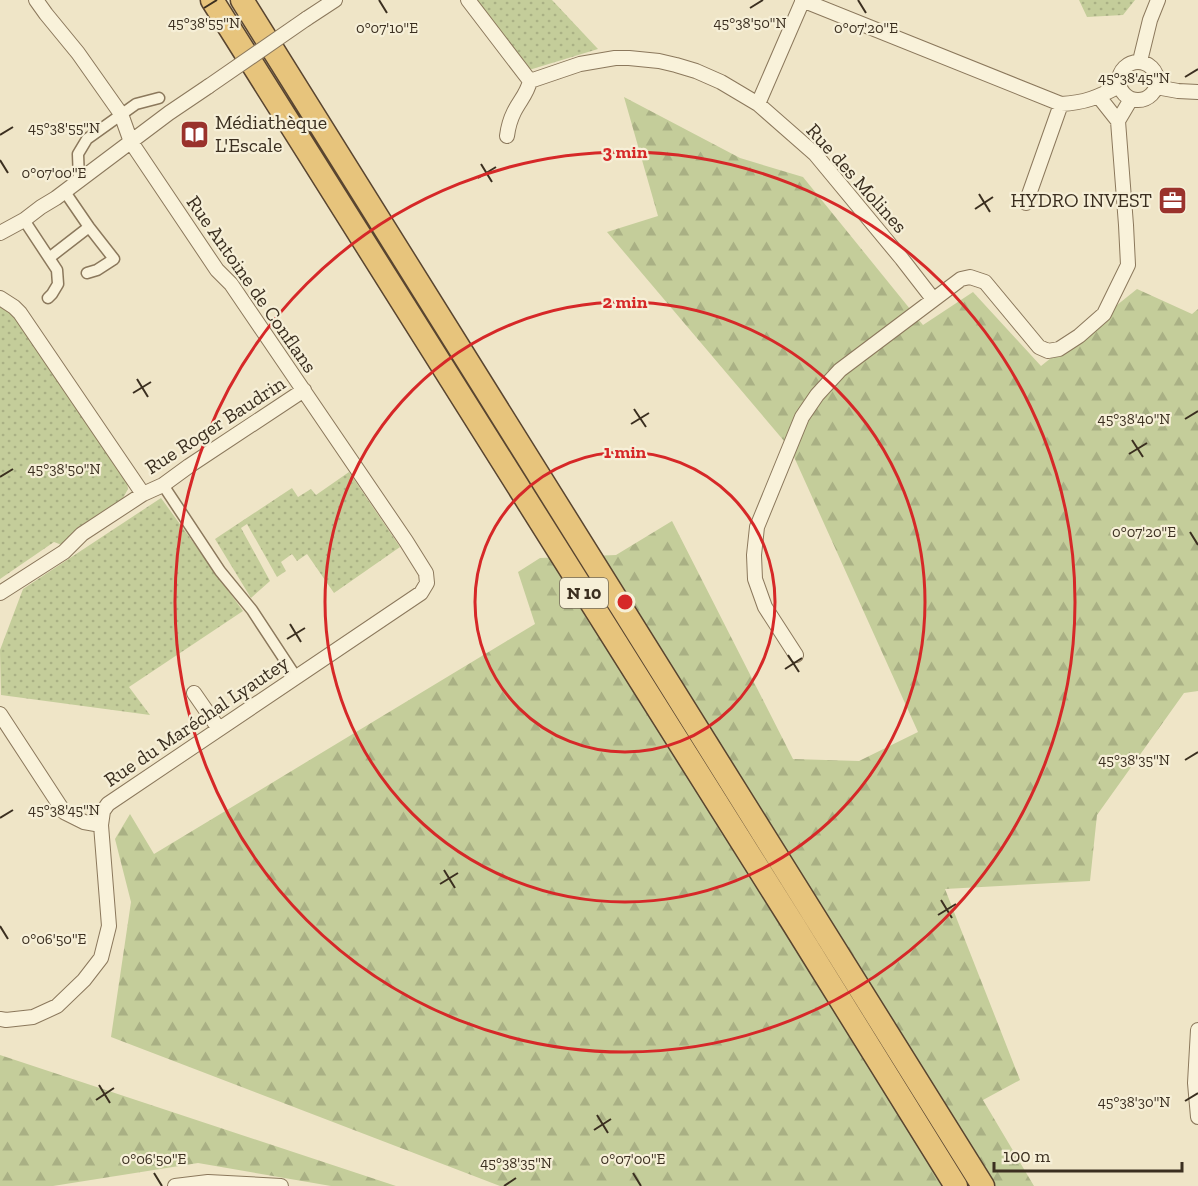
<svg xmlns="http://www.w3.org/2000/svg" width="1198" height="1186" viewBox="0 0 1198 1186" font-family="'Zilla Slab',serif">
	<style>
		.grass { fill: url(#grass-dots) }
		.forest { fill: url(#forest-firs) }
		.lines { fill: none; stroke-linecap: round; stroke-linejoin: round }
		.pedestrian-casing { stroke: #8b785c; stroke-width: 13 }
		.minor-casing { stroke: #8b785c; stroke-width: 16 }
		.trunk-casing { stroke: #594530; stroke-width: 25 }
		.pedestrian { stroke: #f9f2da; stroke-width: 10 }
		.minor { stroke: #f9f2da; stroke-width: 14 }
		.trunk { stroke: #e7c47c; stroke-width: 22 }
		.minor-bridge-casing { stroke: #8b785c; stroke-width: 16; stroke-linecap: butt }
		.minor-bridge { stroke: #f9f2da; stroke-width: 14 }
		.ticks { fill: none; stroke: #3b2f20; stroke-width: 2 }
		.ring { fill: none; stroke: #d62828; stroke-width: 3 }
		.labels { text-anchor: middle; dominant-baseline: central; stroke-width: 4.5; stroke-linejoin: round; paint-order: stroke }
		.shield { fill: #f6efd7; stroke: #736957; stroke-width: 1.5 }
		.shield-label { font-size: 18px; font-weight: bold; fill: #3b2f20 }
		.poi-label { font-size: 20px; fill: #3b2f20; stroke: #f6efd7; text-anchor: start }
		.street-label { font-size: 20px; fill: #3b2f20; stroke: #f6efd7 }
		.ticks-label { font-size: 15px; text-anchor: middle; fill: #3b2f20; stroke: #f6efd7; stroke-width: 4.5; stroke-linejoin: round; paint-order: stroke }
		.centre { fill: #d62828; stroke: #f6efd7; stroke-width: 3 }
		.ring-label { font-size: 18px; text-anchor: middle; font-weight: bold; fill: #d62828; stroke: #f6efd7; stroke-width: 4.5; stroke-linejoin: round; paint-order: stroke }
	</style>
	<defs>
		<pattern id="grass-dots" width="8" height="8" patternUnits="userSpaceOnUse" patternTransform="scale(1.5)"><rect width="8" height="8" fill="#c4cd9a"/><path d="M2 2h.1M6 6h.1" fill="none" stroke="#a9b084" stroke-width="1.8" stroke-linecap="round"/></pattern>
		<pattern id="forest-firs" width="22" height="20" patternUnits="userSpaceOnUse" patternTransform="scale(1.5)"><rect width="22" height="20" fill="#c4cd9a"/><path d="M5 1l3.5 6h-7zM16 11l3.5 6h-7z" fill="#a9b084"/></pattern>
	</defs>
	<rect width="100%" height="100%" fill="#efe5c7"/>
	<path class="grass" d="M 475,0 L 552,0 L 598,49 L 529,70 Z
		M 1079,0 L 1135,0 L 1123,15 L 1087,17 Z
		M 0,305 L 12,313 L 127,483 L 128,489 L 123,498 L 77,528 L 62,545 L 54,542 L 0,579 Z
		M 349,472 L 400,547 L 334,593 L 307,554 L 297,561 L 292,554 L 281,562 L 286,571 L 277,577 L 247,524 L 241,528 L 270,581 L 251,598 L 215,539 L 292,488 L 298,497 L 311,489 L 316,495 Z
		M 161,498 L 243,611 L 129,687 L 150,715 L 1,695 L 0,650 L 23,589 Z"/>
	<path class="forest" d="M 624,97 L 740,158 L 803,177 L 923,325 L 973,292 L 1041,366 L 1137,289 L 1192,314 L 1198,309 L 1198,691 L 1184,693 L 1097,815 L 1090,881 L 945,889 L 1020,1080 L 983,1100 L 1034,1186 L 500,1186 L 111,1037 L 131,902 L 115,839 L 130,814 L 154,854 L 535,624 L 518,572 L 540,558 L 616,555 L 672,521 L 793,759 L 859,761 L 918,732 L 790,448 L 607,232 L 658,216 Z
		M 0,1055 L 396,1186 L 331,1186 L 198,1163 L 53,1186 L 0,1186 Z"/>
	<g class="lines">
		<defs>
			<path id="pedestrian" d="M 79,181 L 78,154 L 87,139 L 136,104 L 159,98
				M 65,192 L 89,227 L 114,259 L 97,270 L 87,273
				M 24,220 L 57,270 L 58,284 L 52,294 L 48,298
				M 49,258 L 89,227
				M 163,485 L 220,571 L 252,610 L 296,677"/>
			<path id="minor" d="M 468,0 L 530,81
				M 802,0 L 1061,104 C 1084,103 1099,97 1119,86
				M 306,19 L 335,0
				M 1140,61 L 1150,20 L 1158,0
				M1119 81a19 19 0 1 1 38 0a19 19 0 1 1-38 0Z
				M 530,81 L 580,64 L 615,58 L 629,58 L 659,61 L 676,65 L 696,71 L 721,82 L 758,104 L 815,154 L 902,259 L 933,299
				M 1156,87 L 1178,91 L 1198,92
				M 1099,97 L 1118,121
				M 758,104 L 803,0
				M 507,136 C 508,128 510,120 514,112 C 520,100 527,94 530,81
				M 1026,203 L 1061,104
				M 0,233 L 24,220 L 41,207 L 56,198 L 169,113 L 209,86
				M 0,298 L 14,307 L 20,313 L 143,494
				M 0,593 L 64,552 L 82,534 L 143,494 L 163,485 L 189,466 L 304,390
				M 796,655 L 765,607 L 755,579 L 754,555 L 757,527 L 802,417 L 817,395 L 840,370 L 961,279 L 970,277 L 985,282 L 1039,347 L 1048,351 L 1059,349 L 1079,336 L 1104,314 L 1128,265 L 1126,225 L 1118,121 L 1131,99
				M 194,693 L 219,729
				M 0,714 L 64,812 L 84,822 L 101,825
				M 0,1019 L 6,1020 L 33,1017 L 57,1006 L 84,980 L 101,958 L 109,926 L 101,825 L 103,811 L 108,804 L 421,593 L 427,583 L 426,573 L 406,541 L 231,284 L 217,270 L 131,142 L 121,114 L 78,53 L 46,14 L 36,0
				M 1198,1030 L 1195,1083 L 1198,1117
				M 175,1186 L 208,1182 L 281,1186"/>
			<path id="trunk" d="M 212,0 L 794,925 L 956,1186
				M 242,0 L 983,1186"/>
		</defs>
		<use href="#pedestrian" class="pedestrian-casing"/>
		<use href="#minor" class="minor-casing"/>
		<use href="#trunk" class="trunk-casing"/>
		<use href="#pedestrian" class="pedestrian"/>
		<use href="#minor" class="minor"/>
		<use href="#trunk" class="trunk"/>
		<defs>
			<path id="minor-bridge" d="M 209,86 L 306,19"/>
		</defs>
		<use href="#minor-bridge" class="minor-bridge-casing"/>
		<use href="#minor-bridge" class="minor-bridge"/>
	</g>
	<path class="ticks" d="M 379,0 L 387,13M 858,0 L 866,13M 204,8 L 217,0M 750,8 L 763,0M 1185,77 L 1198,69M 0,135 L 13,127M 0,160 L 8,173M 481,164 L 492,182M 478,178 L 496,167M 979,194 L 990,212M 975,209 L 993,197M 137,379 L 148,397M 133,393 L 151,382M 634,409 L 646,427M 1185,419 L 1198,411M 631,424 L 649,413M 1132,440 L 1143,457M 1129,454 L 1147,443M 0,477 L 13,469M 1190,532 L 1198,545M 290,624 L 301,642M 287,639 L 305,628M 788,655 L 799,672M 785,669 L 802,658M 1185,760 L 1198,752M 0,818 L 13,810M 444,870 L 455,888M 440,884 L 458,873M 941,900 L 952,918M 938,915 L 956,904M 0,926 L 8,939M 99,1085 L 110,1103M 96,1100 L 114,1088M 1185,1101 L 1198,1093M 597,1115 L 608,1133M 594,1130 L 611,1119M 154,1173 L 162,1186M 633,1173 L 641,1186M 504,1186 L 516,1178"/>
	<g class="ring">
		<circle cx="625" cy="602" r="150"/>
		<circle cx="625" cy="602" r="300"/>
		<circle cx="625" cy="602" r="450"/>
	</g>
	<defs>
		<symbol id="library-square" viewBox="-11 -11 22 22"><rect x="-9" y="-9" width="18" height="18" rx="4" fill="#9a322c" stroke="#f6efd7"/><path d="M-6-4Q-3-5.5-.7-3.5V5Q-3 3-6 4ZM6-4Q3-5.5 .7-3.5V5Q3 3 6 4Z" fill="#fff"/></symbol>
		<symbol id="office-square" viewBox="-11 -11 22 22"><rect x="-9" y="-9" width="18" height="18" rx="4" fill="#9a322c" stroke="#f6efd7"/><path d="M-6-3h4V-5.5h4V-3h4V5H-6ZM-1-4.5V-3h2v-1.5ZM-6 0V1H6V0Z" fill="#fff"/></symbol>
	</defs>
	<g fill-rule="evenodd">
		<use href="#library-square" x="178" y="118" width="33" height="33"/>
		<use href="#office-square" x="1156" y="184" width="33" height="33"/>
	</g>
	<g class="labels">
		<rect class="shield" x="560" y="578" width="48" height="30" rx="4.5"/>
		<g class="shield-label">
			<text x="584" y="593">N 10</text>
		</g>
		<g class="poi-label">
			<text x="215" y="122">Médiathèque<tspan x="215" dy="23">L'Escale</tspan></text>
			<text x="1152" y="200" text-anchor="end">HYDRO INVEST</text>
		</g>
		<g class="street-label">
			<text transform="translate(857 178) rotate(48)">Rue des Molines</text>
			<text transform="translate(252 284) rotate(55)">Rue Antoine de Conflans</text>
			<text transform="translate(215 425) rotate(-33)">Rue Roger Baudrin</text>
			<text transform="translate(196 721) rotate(-34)">Rue du Maréchal Lyautey</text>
		</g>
	</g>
	<g class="ticks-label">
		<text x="750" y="28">45°38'50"N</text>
		<text x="204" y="28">45°38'55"N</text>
		<text x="387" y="33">0°07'10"E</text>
		<text x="866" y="33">0°07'20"E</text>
		<text x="1134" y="83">45°38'45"N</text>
		<text x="64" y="133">45°38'55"N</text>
		<text x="54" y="178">0°07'00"E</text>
		<text x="1134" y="424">45°38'40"N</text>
		<text x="64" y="474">45°38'50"N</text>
		<text x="1144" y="537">0°07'20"E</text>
		<text x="1134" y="765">45°38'35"N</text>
		<text x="64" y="815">45°38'45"N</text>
		<text x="54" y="944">0°06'50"E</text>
		<text x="1134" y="1107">45°38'30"N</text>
		<text x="154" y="1164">0°06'50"E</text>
		<text x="633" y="1164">0°07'00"E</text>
		<text x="516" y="1168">45°38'35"N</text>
	</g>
	<circle cx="625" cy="602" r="9" class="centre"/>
	<g class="ring-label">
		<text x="625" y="158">3 min</text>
		<text x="625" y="308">2 min</text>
		<text x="625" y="458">1 min</text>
	</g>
	<path d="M994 1162v9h188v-9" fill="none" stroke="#3b2f20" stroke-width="3"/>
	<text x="1003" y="1162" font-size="18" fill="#3b2f20" stroke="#f6efd7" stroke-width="4.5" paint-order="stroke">100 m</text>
</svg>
